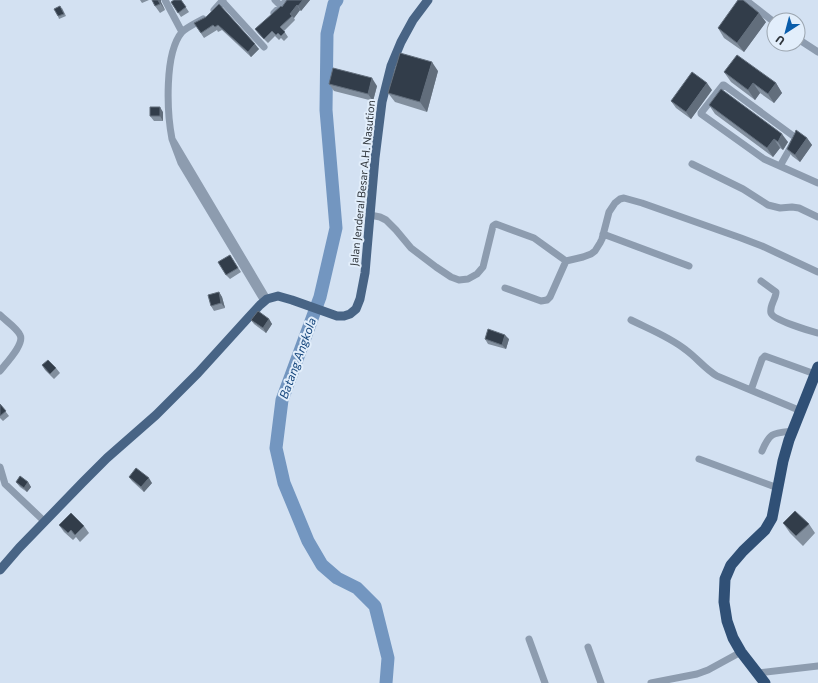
<svg xmlns="http://www.w3.org/2000/svg" width="818" height="683" viewBox="0 0 818 683" font-family="Commissioner,sans-serif">
	<style>
		.lines { fill: none; stroke-linecap: round; stroke-linejoin: round }
		.river { stroke: #7396c0; stroke-width: 13 }
		.minor { stroke: #8d9caf; stroke-width: 7 }
		.major { stroke: #486485; stroke-width: 9 }
		.highway { stroke: #305076; stroke-width: 11 }
		.wall { fill: #828f9e }
		.shaded-wall { fill: #626e7c }
		.building { fill: #323d4a; stroke: #626e7c }
		.labels { text-anchor: middle; dominant-baseline: central; stroke-width: 4; stroke-linejoin: round; paint-order: stroke }
		.street-label { font-size: 11px; fill: #31373d; stroke: #e2eefb }
		.water-label { font-size: 12px; font-style: italic; fill: #15467c; stroke: #e2eefb }
	</style>
	<rect width="100%" height="100%" fill="#d3e1f2"/>
	<g class="lines">
		<path class="river" d="M 337,0 L 334,4 L 327,34 L 326,110 L 336,228 L 320,297 L 282,400 L 276,448 L 284,483 L 308,541 L 322,565 L 337,578 L 357,588 L 375,606 L 388,658 L 386,683"/>
		<path class="minor" d="M 165,0 L 182,32
			M 275,0 L 281,6
			M 222,1 L 264,47
			M 747,1 L 774,22
			M 214,10 L 223,0
			M 274,13 L 287,0
			M 798,39 L 818,52
			M 172,139 C 167,113 164,53 182,32 C 187,27 196,23 203,19
			M 692,164 L 743,189 L 768,205 L 780,208 L 792,207 L 799,208 L 818,217
			M 780,166 L 796,138 L 724,85 L 723,85 L 701,113 L 701,114 L 764,159 C 782,167 800,175 818,183
			M 370,215 L 380,217 L 386,220 L 396,230 L 411,248 L 436,267 L 451,277 L 459,280 L 468,279 L 477,274 L 483,267 L 493,226 L 496,224 L 534,238 L 566,261
			M 603,234 L 689,266
			M 761,281 L 776,292 C 776,299 769,306 771,313 C 773,320 810,331 818,333
			M 505,288 L 541,301 L 547,300 L 550,297 L 566,261 L 583,257 L 591,254 L 595,251 L 600,243 L 602,239 L 609,212 L 615,203 L 620,199 L 624,198 L 642,203 L 741,238 L 762,246 L 818,272
			M 264,301 L 181,163 L 172,139 L 267,299
			M 0,315 C 5,320 18,329 20,335 C 25,344 6,363 0,371
			M 631,320 C 649,329 670,337 686,350 C 697,358 705,369 717,376 L 801,411
			M 751,390 L 762,359 L 765,356 L 815,374
			M 762,451 C 770,432 773,433 793,431
			M 699,459 L 778,488
			M 0,467 L 5,484 L 44,521
			M 529,639 L 545,683
			M 588,647 L 601,683
			M 758,673 L 818,666
			M 651,683 L 697,674 L 708,670 L 741,652"/>
		<path class="major" d="M 0,570 L 19,548 L 83,482 L 107,458 L 156,415 L 198,373 L 248,318 L 260,305 L 267,299 L 278,296 L 292,300 L 337,316 L 344,316 L 350,314 L 356,309 L 360,299 L 365,273 L 375,158 L 382,102 L 391,66 L 401,42 L 413,20 L 428,0"/>
		<path class="highway" d="M 765,683 L 741,652 L 733,638 L 727,621 L 724,602 L 725,579 L 731,565 L 743,551 L 765,530 L 772,518 L 783,461 L 789,440 L 818,367"/>
	</g>
	<path class="wall" d="M 140,0 L 149,0 L 142,3 Z
		M 152,0 L 161,0 L 161,2 L 165,10 L 160,13 L 155,6 Z
		M 181,0 L 189,12 L 181,17 L 171,2 Z
		M 287,0 L 310,0 L 301,11 L 300,10 L 294,18 L 295,20 L 284,31 L 288,37 L 284,41 L 281,38 L 279,40 L 275,36 L 268,43 L 258,33 L 255,29 L 282,7 Z
		M 62,8 L 66,16 L 59,19 L 58,16 Z
		M 206,17 L 259,49 L 251,57 L 222,30 L 218,32 L 217,30 L 204,38 L 194,23 Z
		M 766,22 L 744,52 L 724,38 L 718,28 Z
		M 438,71 L 427,112 L 395,102 L 388,93 Z
		M 724,72 L 776,83 L 782,93 L 774,103 L 760,93 L 755,100 L 731,82 Z
		M 329,84 L 377,86 L 373,101 L 334,91 Z
		M 712,90 L 691,119 L 676,108 L 671,101 Z
		M 709,105 L 788,142 L 783,150 L 780,148 L 773,157 L 715,114 Z
		M 163,112 L 163,121 L 154,121 L 150,116 Z
		M 807,138 L 812,145 L 800,162 L 792,156 L 787,149 Z
		M 233,260 L 241,272 L 230,279 L 226,275 Z
		M 219,292 L 222,297 L 225,308 L 214,311 L 211,306 Z
		M 269,319 L 272,324 L 266,333 L 254,324 L 251,320 Z
		M 485,339 L 509,339 L 506,349 L 488,344 Z
		M 42,365 L 56,368 L 60,373 L 54,379 L 45,370 Z
		M 0,404 L 9,416 L 3,421 L 0,418 Z
		M 129,477 L 152,483 L 144,492 L 132,481 Z
		M 16,482 L 28,482 L 31,487 L 27,492 L 20,487 Z
		M 783,523 L 809,524 L 815,533 L 803,546 L 790,533 Z
		M 59,525 L 84,526 L 89,533 L 80,542 L 76,537 L 73,540 L 64,532 Z"/>
	<path class="shaded-wall" d="M 158,0 L 161,0 L 161,2 L 165,10 Z
		M 303,0 L 310,0 L 301,11 L 298,6 Z
		M 297,5 L 300,10 L 294,18 L 290,14 Z
		M 759,13 L 766,22 L 744,52 L 737,43 Z
		M 255,44 L 259,49 L 251,57 L 248,52 Z
		M 432,62 L 438,71 L 427,112 L 420,102 Z
		M 372,78 L 377,86 L 373,101 L 368,94 Z
		M 707,83 L 712,90 L 691,119 L 686,112 Z
		M 753,83 L 760,93 L 755,100 L 748,90 Z
		M 776,83 L 782,93 L 774,103 L 768,94 Z
		M 160,107 L 163,112 L 163,121 L 160,116 Z
		M 782,134 L 788,142 L 783,150 L 778,142 Z
		M 807,138 L 812,145 L 800,162 L 795,155 Z
		M 774,139 L 780,148 L 773,157 L 767,148 Z
		M 219,292 L 222,297 L 225,308 L 221,303 Z
		M 269,319 L 272,324 L 266,333 L 263,328 Z
		M 505,335 L 509,339 L 506,349 L 502,345 Z
		M 149,478 L 152,483 L 144,492 L 141,487 Z
		M 28,482 L 31,487 L 27,492 L 24,488 Z"/>
	<path class="building" d="M 152,0 L 158,0 L 160,4 L 155,6 Z
		M 174,0 L 181,0 L 186,7 L 178,13 L 171,2 Z
		M 287,0 L 303,0 L 298,6 L 297,5 L 290,14 L 292,16 L 280,27 L 285,32 L 281,36 L 278,33 L 276,35 L 272,31 L 264,39 L 255,29 L 281,6 L 282,7 Z
		M 738,0 L 743,0 L 759,13 L 737,43 L 718,28 Z
		M 219,4 L 255,44 L 248,52 L 218,25 L 215,27 L 213,25 L 201,33 L 194,23 L 206,17 Z
		M 60,6 L 64,14 L 58,16 L 54,9 Z
		M 400,53 L 432,62 L 420,102 L 388,93 Z
		M 737,55 L 776,83 L 768,94 L 753,83 L 748,90 L 724,72 Z
		M 333,68 L 372,78 L 368,94 L 329,84 Z
		M 692,72 L 707,83 L 686,112 L 671,101 Z
		M 721,89 L 782,134 L 778,142 L 774,139 L 767,148 L 709,105 Z
		M 150,107 L 160,107 L 160,116 L 150,116 Z
		M 796,130 L 807,138 L 795,155 L 787,149 L 795,133 Z
		M 230,255 L 238,268 L 226,275 L 218,262 Z
		M 219,292 L 221,303 L 211,306 L 208,295 Z
		M 258,311 L 269,319 L 263,328 L 251,320 Z
		M 488,329 L 505,335 L 502,345 L 485,339 Z
		M 48,360 L 56,368 L 50,374 L 42,365 Z
		M 0,404 L 6,411 L 0,416 Z
		M 136,468 L 149,478 L 141,487 L 129,477 Z
		M 20,476 L 28,482 L 24,488 L 16,482 Z
		M 795,511 L 809,524 L 796,536 L 783,523 Z
		M 71,513 L 84,526 L 75,535 L 71,530 L 68,533 L 59,525 Z"/>
	<g class="labels">
		<g class="street-label">
			<text transform="translate(362 183) rotate(-84)">Jalan Jenderal Besar A.H. Nasution</text>
		</g>
		<g class="water-label">
			<text transform="translate(297 358) rotate(-70)">Batang Angkola</text>
		</g>
	</g>
	<g transform="translate(786 32) rotate(216)"><circle r="19" fill="#e2eefb" stroke="#9ba5af"/>
	<path d="M0-3L7 15L0 10L-7 15Z" fill="#095dab"/>
	<text y="-6" font-size="11" font-weight="bold" text-anchor="middle" fill="#31373d">U</text>
	</g>
</svg>
